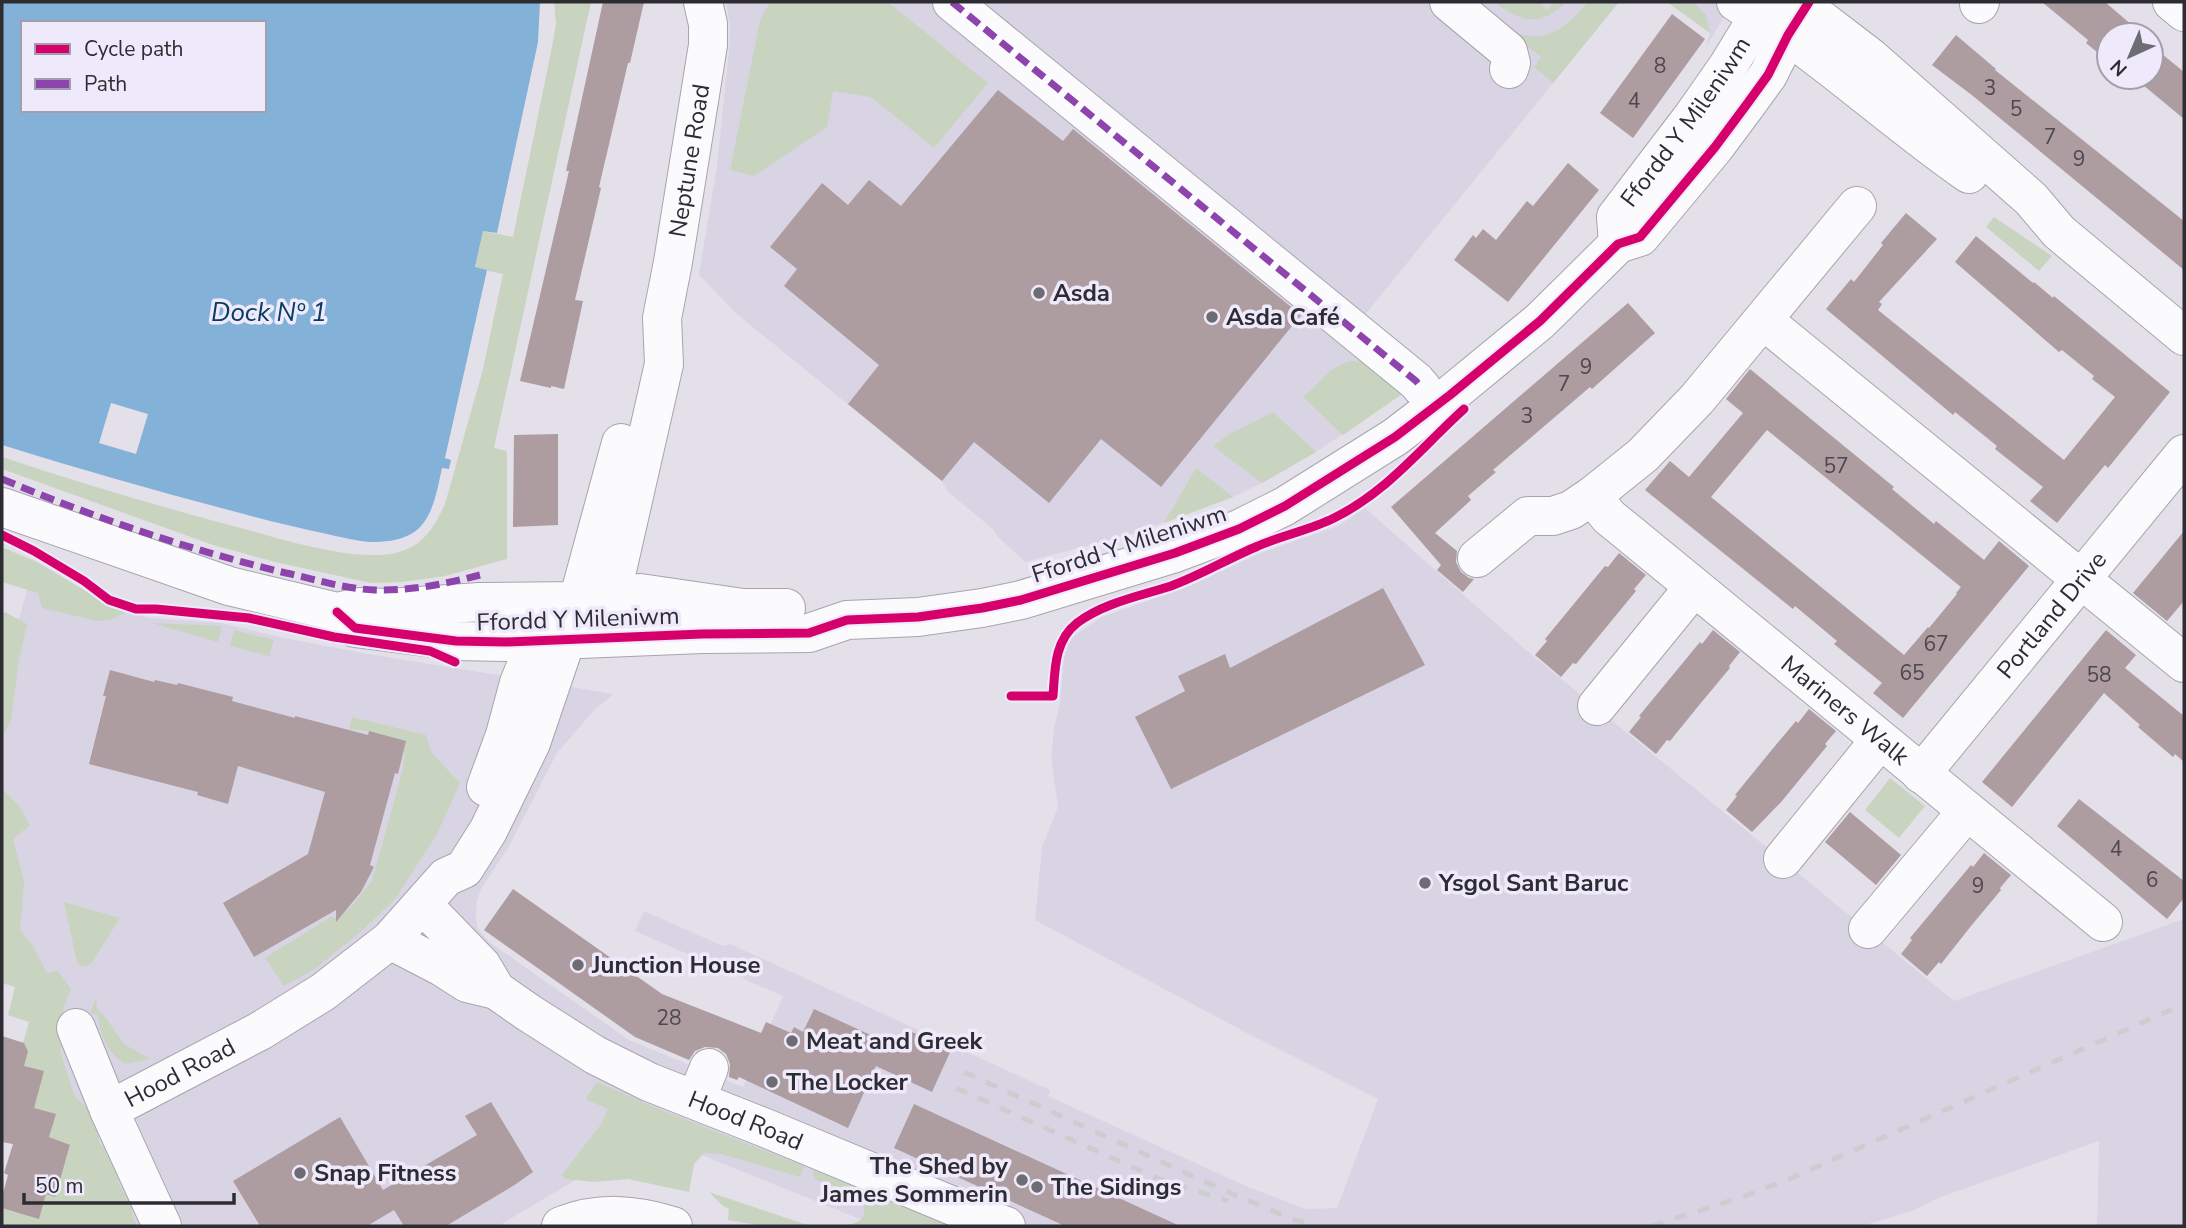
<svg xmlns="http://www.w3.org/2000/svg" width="2186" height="1228" viewBox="0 0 2186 1228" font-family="'Nunito Sans',sans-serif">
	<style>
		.built { fill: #d9d4e4 }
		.green { fill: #c8d4bf }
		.water { fill: #83b1d8; fill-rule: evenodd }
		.pier { fill: #e3e0ea }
		.building { fill: #ad9ca0; fill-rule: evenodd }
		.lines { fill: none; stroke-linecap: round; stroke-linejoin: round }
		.minor-casing { stroke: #a7a5ac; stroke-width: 40 }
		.minor { stroke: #fbfafc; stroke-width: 38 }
		.rail { stroke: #cdcccf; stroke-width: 5; stroke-dasharray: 12 12; stroke-linecap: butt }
		.quiet { stroke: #8e44ad; stroke-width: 7; stroke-dasharray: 14 7; stroke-linecap: butt }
		.cycleway-casing { stroke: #efeafb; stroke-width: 13 }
		.cycleway { stroke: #d6006c; stroke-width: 9 }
		.poi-dot { fill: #6d6b73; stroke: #efeafb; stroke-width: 2.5 }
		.labels { text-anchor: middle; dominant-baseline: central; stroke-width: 7; stroke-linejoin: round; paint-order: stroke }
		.number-label { font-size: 21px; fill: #4e484e }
		.street-label { font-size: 24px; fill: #2e2c33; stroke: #efeafb }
		.poi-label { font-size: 24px; font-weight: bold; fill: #2e2c33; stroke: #efeafb; text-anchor: start }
		.water-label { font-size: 26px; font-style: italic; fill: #063d60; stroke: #efeafb }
	</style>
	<rect width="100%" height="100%" fill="#e3e0ea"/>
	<path class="built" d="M 726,2 L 1619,2 L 1364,316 L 1405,392 L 1316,452 L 1262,483 L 1233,497 L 1132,534 L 1025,562 L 996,535 L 994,530 L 948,492 L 942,481 L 738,315 L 699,275 L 717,165 L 729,51 L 730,25 Z
		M 1667,2 L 1733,2 L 1706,47 L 1710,33 Z
		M 1365,508 L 1526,650 L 1954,1001 L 2184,919 L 2184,1226 L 2097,1226 L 2099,1141 L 1941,1197 L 1912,1211 L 1862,1226 L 877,1226 L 652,1135 L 498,1226 L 112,1226 L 2,889 L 2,681 L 27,590 L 37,562 L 107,604 L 149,618 L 221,623 L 284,638 L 368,654 L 614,694 L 596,708 L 557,753 L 508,848 L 481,889 L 477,901 L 476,917 L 478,929 L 488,941 L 629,1040 L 743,1087 L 783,996 L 635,931 L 644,911 L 723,946 L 730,944 L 1050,1090 L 1048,1096 L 1248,1187 L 1306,1209 L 1337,1208 L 1378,1099 L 1245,1032 L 1035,920 L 1042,847 L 1058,807 L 1051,758 L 1054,729 L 1060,703 L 1064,658 L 1069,643 L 1074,636 L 1102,617 L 1192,585 L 1258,554 L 1338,526 Z"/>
	<path class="green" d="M 554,2 L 591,2 L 494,448 L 507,451 L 507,559 L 445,576 L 402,582 L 371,583 L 275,562 L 213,545 L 2,469 L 2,457 C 79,483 158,506 237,527 C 279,538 358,564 399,552 C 423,546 435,526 445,504 L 483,369 L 503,274 L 475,268 L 483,231 L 513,237 L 551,52 L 556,24 Z
		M 770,2 L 888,2 L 988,83 L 934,148 L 871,97 L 833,91 L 827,127 L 754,176 L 730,170 L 760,20 Z
		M 1494,2 L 1538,2 L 1547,10 L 1554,2 L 1566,2 C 1540,28 1521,22 1494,2 Z
		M 1588,2 L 1619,2 L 1553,83 L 1534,67 L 1541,57 L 1512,34 L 1513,32 C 1548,45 1566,27 1588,2 Z
		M 1667,2 L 1693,2 L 1706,15 L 1710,33 Z
		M 1994,217 L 2052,256 L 2039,271 L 1986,227 Z
		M 1353,361 L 1363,362 L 1405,392 L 1343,435 L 1303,397 C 1319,385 1332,363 1353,361 Z
		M 1273,412 L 1316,452 L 1262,483 L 1213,446 L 1228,435 Z
		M 1196,468 L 1233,497 L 1164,523 Z
		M 2,547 L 37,562 L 107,604 L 128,611 L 110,620 L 98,621 L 42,608 L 38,593 L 2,582 Z
		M 5,612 L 27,624 L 19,660 L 11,720 L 2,738 L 2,614 Z
		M 152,623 L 222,626 L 218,642 Z
		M 234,630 L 274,640 L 269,656 L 230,646 Z
		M 352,717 L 426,735 L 431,752 L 460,783 L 437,834 L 395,899 L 365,928 L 315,969 L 284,986 L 265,958 L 332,916 L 335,918 L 350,908 L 372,881 L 403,769 L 405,742 L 369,731 L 349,729 Z
		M 2,752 L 4,791 L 20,807 L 30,825 L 13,839 L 24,881 L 20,930 L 33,946 L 47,973 L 58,971 L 71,989 L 64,1006 L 63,1016 L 66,1035 L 60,1051 L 75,1097 L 97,1116 L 99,1143 L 115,1157 L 119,1185 L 133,1207 L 132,1214 L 137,1226 L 2,1226 L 3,1208 L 39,1218 L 53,1160 L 65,1163 L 70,1146 L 49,1137 L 30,1107 L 18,1081 L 28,1051 L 25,1046 L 17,1043 L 17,1041 L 23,1043 L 29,1022 L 8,1015 L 15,987 L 2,983 Z
		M 1890,778 L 1925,806 L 1899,838 L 1865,810 Z
		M 64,902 L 120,918 L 91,964 L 82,967 L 77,962 Z
		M 96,998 L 97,1009 L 106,1018 L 124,1044 L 150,1059 L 125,1064 C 105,1050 102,1037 97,1014 L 90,1013 Z
		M 597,1082 L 666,1112 L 804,1166 L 800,1177 L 721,1154 L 704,1153 L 694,1164 L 689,1192 L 628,1179 L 594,1182 L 565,1179 L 562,1175 L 601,1124 L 608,1109 L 587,1100 L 587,1097 Z
		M 814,1170 L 939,1219 L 953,1226 L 847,1226 L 846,1225 C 853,1224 862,1222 864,1214 C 868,1193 830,1185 816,1180 L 813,1176 Z
		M 709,1192 L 810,1226 L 764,1226 L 728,1220 L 729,1209 L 723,1206 Z"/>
	<path class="water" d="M 2,2 L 540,2 L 538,42 L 497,233 L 483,231 L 475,267 L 487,270 L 445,458 L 451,460 L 449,469 L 442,468 C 437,490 433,522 411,534 C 399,541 384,542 370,542 C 356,541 341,537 327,534 C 299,528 272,522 244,514 C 163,493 82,470 2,445 ZM 23,23 L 264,23 L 264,110 L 23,110 Z"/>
	<path class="pier" d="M 111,403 L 148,414 L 136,454 L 99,443 Z"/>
	<path class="building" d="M 603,2 L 644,2 L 630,63 L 628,63 L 599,187 L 601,188 L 575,300 L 583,301 L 564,389 L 551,386 L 551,388 L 520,381 L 569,171 L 566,171 Z
		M 2042,2 L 2105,2 L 2133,26 L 2131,29 L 2139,35 L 2109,35 L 2109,62 L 2086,43 L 2088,40 Z
		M 1672,14 L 1705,39 L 1633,138 L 1600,113 Z
		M 1956,35 L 1996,69 L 1995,70 L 2184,221 L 2184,270 L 1973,96 L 1932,65 Z
		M 2151,45 L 2184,72 L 2184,119 L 2137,80 L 2134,84 L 2126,77 L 2151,77 Z
		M 998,90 L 1063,141 L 1073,129 L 1301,315 L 1161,487 L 1101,439 L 1049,503 L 974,442 L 942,481 L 848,404 L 879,365 L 784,286 L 797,269 L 770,247 L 822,183 L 848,205 L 869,180 L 901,206 Z
		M 1568,163 L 1599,190 L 1508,302 L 1454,260 L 1473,235 L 1476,238 L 1483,229 L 1496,240 L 1527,201 L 1533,206 Z
		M 1906,213 L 1937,239 L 1879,302 L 1882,304 L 1878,310 L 2064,460 L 2115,397 L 2092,379 L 2094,376 L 2062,350 L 2059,352 L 1955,262 L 1976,236 L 2033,283 L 2034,282 L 2053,298 L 2054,296 L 2170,392 L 2108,468 L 2105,465 L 2057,523 L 2030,501 L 2043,487 L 1995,449 L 1997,446 L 1955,412 L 1953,415 L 1826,309 L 1851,279 L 1854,282 L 1883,245 L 1881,243 Z
		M 1628,303 L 1655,333 L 1592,389 L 1590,387 L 1493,470 L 1496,472 L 1468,496 L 1471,500 L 1435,533 L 1457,551 L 1456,562 L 1461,572 L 1469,578 L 1474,579 L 1463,592 L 1437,570 L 1441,565 L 1391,507 Z
		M 1750,369 L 1894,487 L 1892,489 L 1934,524 L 1936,521 L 1984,560 L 1999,541 L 2029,566 L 1903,718 L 1873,693 L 1882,683 L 1834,644 L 1837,641 L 1795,606 L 1793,609 L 1645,490 L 1670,461 L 1689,477 L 1743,413 L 1726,399 ZM 1767,430 L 1961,587 L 1956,593 L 1957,594 L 1929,628 L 1928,627 L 1904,655 L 1711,497 Z
		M 558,434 L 558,525 L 513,527 L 514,435 Z
		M 2184,531 L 2184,601 L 2167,621 L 2133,593 Z
		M 1619,553 L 1646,575 L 1634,589 L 1636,591 L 1576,664 L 1573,663 L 1561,677 L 1535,655 L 1547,641 L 1545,639 L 1605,566 L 1608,567 Z
		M 1383,588 L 1425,665 L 1171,789 L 1135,717 L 1185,691 L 1178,676 L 1225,654 L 1230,668 Z
		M 1713,630 L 1740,652 L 1729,666 L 1730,668 L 1700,704 L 1670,741 L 1667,740 L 1656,754 L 1629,732 L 1641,717 L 1639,716 L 1700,642 L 1702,644 Z
		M 2106,630 L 2136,655 L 2125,668 L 2184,716 L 2184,762 L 2175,754 L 2173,757 L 2138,727 L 2140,725 L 2104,693 L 2012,807 L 1982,782 Z
		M 110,670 L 154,682 L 155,680 L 177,685 L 178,683 L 233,697 L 232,701 L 295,718 L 295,716 L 368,735 L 369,731 L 406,741 L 398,774 L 395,773 L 370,865 L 374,867 L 361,892 L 336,922 L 336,910 L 254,957 L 223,903 L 308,854 L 325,792 L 238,766 L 228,804 L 197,795 L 198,792 L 89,764 L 106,696 L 103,696 Z
		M 1809,709 L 1836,731 L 1825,744 L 1827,746 L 1782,801 L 1752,832 L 1726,810 L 1737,796 L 1735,795 L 1770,752 L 1796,721 L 1798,723 Z
		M 2079,799 L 2184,881 L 2184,898 L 2167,919 L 2057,826 Z
		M 1850,812 L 1901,855 L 1876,885 L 1825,842 Z
		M 1984,853 L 2011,875 L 2000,888 L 2001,890 L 1971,926 L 1941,964 L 1939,962 L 1927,976 L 1901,954 L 1912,940 L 1910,938 L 1971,865 L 1973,867 Z
		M 513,889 L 662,994 L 761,1033 L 766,1022 L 791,1033 L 794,1027 L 803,1032 L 814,1009 L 903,1050 L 912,1032 L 951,1050 L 932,1092 L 876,1066 L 848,1128 L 739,1077 L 737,1080 L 729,1077 L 730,1064 L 726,1054 L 718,1048 L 705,1047 L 695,1051 L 689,1060 L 635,1037 L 484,930 Z
		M 2,1036 L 24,1043 L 28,1051 L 24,1066 L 44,1071 L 34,1108 L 56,1114 L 49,1137 L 70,1145 L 55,1197 L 46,1194 L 39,1219 L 2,1208 L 2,1197 L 8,1175 L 4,1173 L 13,1144 L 2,1142 Z
		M 491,1102 L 533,1172 L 513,1186 L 446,1226 L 404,1226 L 394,1210 L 367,1226 L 260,1226 L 233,1181 L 340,1117 L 383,1190 L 477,1135 L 465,1116 Z
		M 914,1104 L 1180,1226 L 1065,1226 L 894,1148 Z"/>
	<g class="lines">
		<defs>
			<g id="minor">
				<path d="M 952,2 L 1416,381 L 1422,388"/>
				<path d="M 1449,2 L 1508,51 L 1511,63 L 1509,69"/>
				<path d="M 1736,2 C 1754,13 1773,24 1790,37 C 1851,81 1907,131 1969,174"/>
				<path d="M 1798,2 L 1870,57 L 2031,199 L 2059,232 L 2184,336"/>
				<path d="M 2172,2 L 2184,12"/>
				<path d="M 1979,4 L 1980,2"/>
				<path id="s1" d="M 1618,244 L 1616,217 L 1693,116 L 1728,66 L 1767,2"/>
				<path d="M 1763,320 L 2184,663"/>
				<path id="s2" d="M 1592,496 L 1609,517 L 1630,534 L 2103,922"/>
				<path d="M 2,507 L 229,586 L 337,612 L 359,607 L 388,608 L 480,602 L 578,601 L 640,593 L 743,608 L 786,608"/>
				<path d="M 1477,558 L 1528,516 L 1553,516 L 1571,510 L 1592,496 L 1643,455 L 1697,399 L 1857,206"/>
				<path d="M 578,601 L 621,443"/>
				<path d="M 337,612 L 355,628 L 456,641 L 506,642 L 702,634 L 809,633 L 847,620 L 918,617 L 982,608 L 1021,600 L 1175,553 L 1239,529 L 1285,506 L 1395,437 L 1450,395 L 1540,321 L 1618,244 L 1640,237 L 1715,147 L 1747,104 L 1768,75 L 1788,35 L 1809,2"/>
				<path d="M 1597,706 L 1694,587"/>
				<path id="s3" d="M 1921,774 L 2184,454"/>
				<path d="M 486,787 L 505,735 L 519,683 L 536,641 L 553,625"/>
				<path d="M 1783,859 L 1880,740"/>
				<path d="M 423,905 L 482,966 L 496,990"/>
				<path d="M 1868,929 L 1967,811"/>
				<path id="s4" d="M 390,940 L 442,967 L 467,983 L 496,990 L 529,1013 L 595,1055 L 649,1082 L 763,1127 L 977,1216 L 1006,1226"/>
				<path d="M 76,1028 L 109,1110 L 162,1226"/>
				<path d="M 696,1100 L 709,1068"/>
				<path id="s5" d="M 109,1110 L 260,1031 L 323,992 L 390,940 L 446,877 L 464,869 L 488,831 L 531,743 L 566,640 L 611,597 L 664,364 L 662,318 L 673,262 L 708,45 L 708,24 L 703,2"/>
				<path d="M 561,1226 C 599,1211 635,1214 673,1226"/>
			</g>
		</defs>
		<use href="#minor" class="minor-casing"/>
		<use href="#minor" class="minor"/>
		<path class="rail" d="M 964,1072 L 1221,1189 L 1292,1219 L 1316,1226
			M 956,1088 L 1159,1179 L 1228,1201
			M 1652,1226 L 1742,1197 L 1787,1180 L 2184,1004"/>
		<path class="quiet" d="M 952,2 L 1416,381 L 1422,388
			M 2,479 C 93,517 189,550 286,573 C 314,579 345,589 375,590 C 411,591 445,584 480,575"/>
		<defs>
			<path id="cycleway" d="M 2,535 L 34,551 L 84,581 L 109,600 L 136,609 L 156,609 L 249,618 L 334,637 L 430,651 L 455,662
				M 337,612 L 355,628 L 456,641 L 506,642 L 702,634 L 809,633 L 847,620 L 918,617 L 982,608 L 1021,600 L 1175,553 L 1239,529 L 1285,506 L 1395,437 L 1450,395 L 1540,321 L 1618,244 L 1640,237 L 1715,147 L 1747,104 L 1768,75 L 1788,35 L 1809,2
				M 1011,696 L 1053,696 C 1055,670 1054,641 1077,623 C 1103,603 1140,596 1171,586 C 1201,575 1229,558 1258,546 C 1283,535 1310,530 1334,518 C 1387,492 1421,448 1464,409"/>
		</defs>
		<use href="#cycleway" class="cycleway-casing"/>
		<use href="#cycleway" class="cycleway"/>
	</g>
	<g class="poi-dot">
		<circle cx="1039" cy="293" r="7"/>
		<circle cx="1212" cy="317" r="7"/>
		<circle cx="1425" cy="883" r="7"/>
		<circle cx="578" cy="965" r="7"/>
		<circle cx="792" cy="1041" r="7"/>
		<circle cx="772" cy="1082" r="7"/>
		<circle cx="300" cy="1173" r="7"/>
		<circle cx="1022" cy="1180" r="7"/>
		<circle cx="1037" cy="1187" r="7"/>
	</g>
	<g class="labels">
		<g class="number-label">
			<text x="1660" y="66">8</text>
			<text x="1990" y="88">3</text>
			<text x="1634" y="101">4</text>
			<text x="2016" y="109">5</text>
			<text x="2050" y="137">7</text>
			<text x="2079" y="159">9</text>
			<text x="1586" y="367">9</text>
			<text x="1564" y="384">7</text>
			<text x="1527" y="416">3</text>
			<text x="1836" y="466">57</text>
			<text x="1936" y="644">67</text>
			<text x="1912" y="673">65</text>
			<text x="2099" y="675">58</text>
			<text x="2116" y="849">4</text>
			<text x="2152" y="880">6</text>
			<text x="1978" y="886">9</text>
			<text x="669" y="1018">28</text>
		</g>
		<g class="street-label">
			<text stroke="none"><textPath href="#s1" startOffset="145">Ffordd Y Mileniwm</textPath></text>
			<text stroke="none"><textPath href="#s5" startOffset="1192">Neptune Road</textPath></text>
			<text transform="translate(1129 544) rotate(-18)">Ffordd Y Mileniwm</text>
			<text stroke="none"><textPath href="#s3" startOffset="206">Portland Drive</textPath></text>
			<text transform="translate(578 619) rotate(-2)">Ffordd Y Mileniwm</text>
			<text stroke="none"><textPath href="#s2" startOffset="332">Mariners Walk</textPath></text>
			<text stroke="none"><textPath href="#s5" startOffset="80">Hood Road</textPath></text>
			<text stroke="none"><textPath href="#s4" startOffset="401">Hood Road</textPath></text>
		</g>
		<g class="poi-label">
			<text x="1053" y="293">Asda</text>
			<text x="1226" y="317">Asda Café</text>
			<text x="1439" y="883">Ysgol Sant Baruc</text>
			<text x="592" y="965">Junction House</text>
			<text x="806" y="1041">Meat and Greek</text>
			<text x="786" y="1082">The Locker</text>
			<text x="1008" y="1166" text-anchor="end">The Shed by<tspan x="1008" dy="28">James Sommerin</tspan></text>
			<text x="314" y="1173">Snap Fitness</text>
			<text x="1051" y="1187">The Sidings</text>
		</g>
		<g class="water-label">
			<text x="269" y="312">Dock Nº 1</text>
		</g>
	</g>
	<rect width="2186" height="1228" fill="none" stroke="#2e2c33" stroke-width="7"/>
	<rect x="21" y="21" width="245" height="91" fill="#efeafb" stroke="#a29eab" stroke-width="2"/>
	<rect x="35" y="44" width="35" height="10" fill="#d6006c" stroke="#a29eab" stroke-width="2"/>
	<text x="84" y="56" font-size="21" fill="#2e2c33">Cycle path</text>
	<rect x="35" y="79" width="35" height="10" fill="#8e44ad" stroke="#a29eab" stroke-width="2"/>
	<text x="84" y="91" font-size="21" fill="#2e2c33">Path</text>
	<g transform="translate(2130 56) rotate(224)"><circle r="33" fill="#efeafb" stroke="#a29eab" stroke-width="2"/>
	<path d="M0-5L12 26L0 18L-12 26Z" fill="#6d6b73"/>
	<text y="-10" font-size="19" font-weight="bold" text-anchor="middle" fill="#2e2c33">N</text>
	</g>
	<path d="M24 1193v10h210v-10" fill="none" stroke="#2e2c33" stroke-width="3.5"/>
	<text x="35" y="1193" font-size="21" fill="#2e2c33" stroke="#efeafb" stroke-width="5" paint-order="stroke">50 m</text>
</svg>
